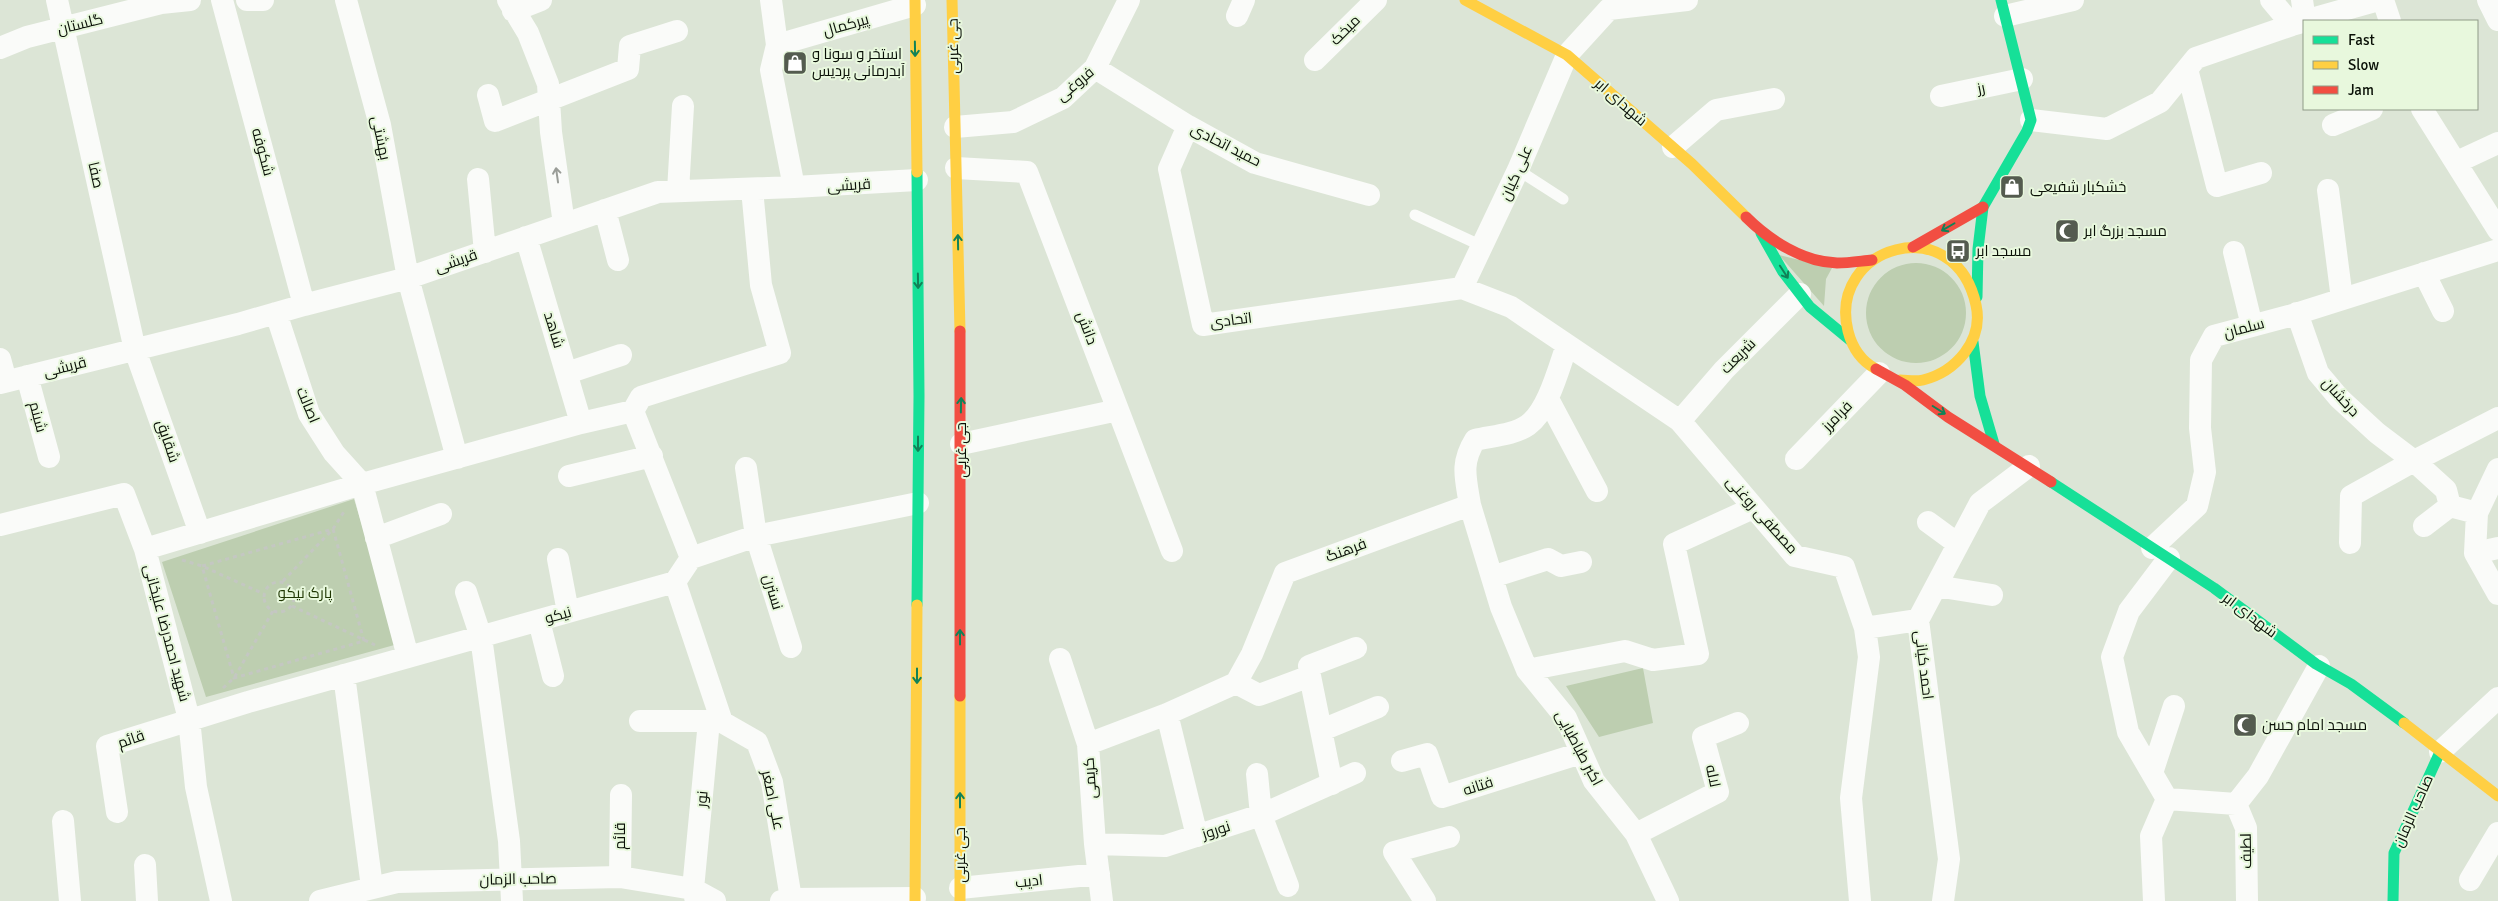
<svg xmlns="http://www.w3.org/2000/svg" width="2498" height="901" viewBox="0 0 2498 901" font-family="Signika,Cairo,sans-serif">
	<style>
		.green { fill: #bdceb0 }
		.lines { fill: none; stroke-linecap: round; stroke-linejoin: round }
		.path { stroke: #c4c7c2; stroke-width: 3; stroke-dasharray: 4 4; stroke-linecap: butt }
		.lane { stroke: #fafbf9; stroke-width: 11 }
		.street { stroke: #fafbf9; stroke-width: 22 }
		.fast { stroke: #16e098; stroke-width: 11 }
		.slow { stroke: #ffcf43; stroke-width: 11 }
		.jam { stroke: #f24e42; stroke-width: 11 }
		.oneway { stroke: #118257 }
		.oneway2 { stroke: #9a9d98 }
		.labels { text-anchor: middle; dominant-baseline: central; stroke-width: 4; stroke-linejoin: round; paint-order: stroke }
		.street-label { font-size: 15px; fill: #0a1007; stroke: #e8f8dd }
		.poi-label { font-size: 15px; fill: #0a1007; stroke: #e8f8dd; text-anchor: start }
		.park-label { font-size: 15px; fill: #1f3703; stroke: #e8f8dd }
	</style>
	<rect width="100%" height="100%" fill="#dce5d6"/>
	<path class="green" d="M 1779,255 L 1832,268 L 1826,279 L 1824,306 Z
		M1866 313a50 50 0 1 1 100 0a50 50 0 1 1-100 0Z
		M 354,499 L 398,644 L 206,697 L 162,562 Z
		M 1643,668 L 1653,723 L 1599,737 L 1566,686 Z"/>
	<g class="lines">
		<path class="path" d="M 333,529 L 364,641 L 234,678 L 202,566 Z
			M 182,560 L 202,566 L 264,594
			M 283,581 L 333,529 L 345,510
			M264 597a15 15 0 1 1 30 0a15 15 0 1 1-30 0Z
			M 292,606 L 375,645
			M 223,688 L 234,678 L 273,611"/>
		<path class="lane" d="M 1518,170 L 1563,199
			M 1415,215 L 1482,246"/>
		<path class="street" d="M 57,0 L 135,350 L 200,533
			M 222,0 L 304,305
			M 247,0 L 263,0
			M 346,0 L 380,125 L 408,278 L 457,458
			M 508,0 L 528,33 L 548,84 L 551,132 L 564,224
			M 771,0 L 777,45 L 771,70 L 794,187
			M 2271,0 L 2292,25 L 2303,22
			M 2302,0 L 2305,21
			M 2383,0 L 2390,21
			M 2488,0 L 2498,20
			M 513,11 L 541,0
			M 1237,16 L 1244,0
			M 2005,16 L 2073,0
			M 2304,21 L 2379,0
			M 777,45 L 915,5
			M 0,48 L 27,37 L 161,3 L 190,0
			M 1315,60 L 1376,0
			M 1095,68 L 1188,126 L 1255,163 L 1369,195
			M 2187,69 L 2217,186 L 2261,173
			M 488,95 L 495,121 L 628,69 L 630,46 L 677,31
			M 1941,96 L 2022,79
			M 2422,109 L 2498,230
			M 2031,120 L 2107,129 L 2160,102 L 2196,58 L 2292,25
			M 2333,125 L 2372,109
			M 1188,126 L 1169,169 L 1203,325 L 1462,288 L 1511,307 L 1680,421 L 1795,556 L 1844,567 L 1865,628 L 1869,657 L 1851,798 L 1860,901
			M 955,127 L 1013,122 L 1063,98 L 1095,68 L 1129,0
			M 1673,147 L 1716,110 L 1774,99
			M 2457,162 L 2498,143
			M 956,168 L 1027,172 L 1172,551
			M 478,179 L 485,252
			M 2328,190 L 2342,299
			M 678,191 L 683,106
			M 605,210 L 618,260
			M 526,237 L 581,423
			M 2234,252 L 2252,326
			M 2424,273 L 2443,311
			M 1462,288 L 1518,170 L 1567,55 L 1609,9 L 1687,0
			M 276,313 L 309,414 L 334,453 L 362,484 L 408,657
			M 2297,313 L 2318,373 L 2339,398 L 2377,433 L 2414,461 L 2446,490 L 2450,506 L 2477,513
			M 0,359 L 6,381
			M 567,373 L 621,355
			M 27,376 L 49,457
			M 0,383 L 238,324 L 304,305 L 408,278 L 658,192 L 794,187 L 917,180
			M 1548,399 L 1597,491
			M 633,411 L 691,558
			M 1680,421 L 1724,370 L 1800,294
			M 961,444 L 1118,410
			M 1796,459 L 1879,373
			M 746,468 L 756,536 L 791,647
			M 2498,469 L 2477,513 L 2475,553 L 2498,594
			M 569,476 L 652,456
			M 1470,505 L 1501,607 L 1527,670 L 1566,718 L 1594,781 L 1636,834 L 1668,901
			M 1928,522 L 1958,544
			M 0,525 L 124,494 L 145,549 L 189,719 L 196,787 L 221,901
			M 2424,526 L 2450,506
			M 376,538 L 441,514
			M 2350,543 L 2351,496 L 2414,461 L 2498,418
			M 2152,548 L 2197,506 L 2205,472 L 2200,428 L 2201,360 L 2214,336 L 2289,316 L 2498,250
			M 145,549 L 362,484 L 581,423 L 633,411 L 641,397 L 780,353 L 761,285 L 752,189
			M 2475,553 L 2498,548
			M 558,559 L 568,612
			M 1492,577 L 1548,559 L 1561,566 L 1581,562
			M 675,582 L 722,722
			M 1936,586 L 1992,595
			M 466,592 L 481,637 L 509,841 L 512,901
			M 539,621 L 553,676
			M 1865,628 L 1918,620
			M 1060,659 L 1088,744 L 1095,844 L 1102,901
			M 1309,666 L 1356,648
			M 1527,670 L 1625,651 L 1653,660 L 1698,654 L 1674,544 L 1753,508
			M 344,675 L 372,887
			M 1236,683 L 1259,695 L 1310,676 L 1332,784
			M 1167,714 L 1197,836
			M 640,721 L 709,721
			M 1322,730 L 1378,707
			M 1088,744 L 1167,714 L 1236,683 L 1252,654 L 1285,573 L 1470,505 C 1466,479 1460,464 1475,440 C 1492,436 1514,435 1528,425 C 1548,411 1559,367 1567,345
			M 2440,752 L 2498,698
			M 1402,761 L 1427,754 L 1442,797 L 1581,753
			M 2152,773 L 2174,706
			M 1257,774 L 1261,815 L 1288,886
			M 2167,799 L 2236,804
			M 2236,804 L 2258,776 L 2319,666
			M 2236,804 L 2246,828 L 2247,901
			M 117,812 L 107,746 L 248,702 L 675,582 L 691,558 L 756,536 L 918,503
			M 63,821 L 70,901
			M 1636,834 L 1718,792 L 1703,737 L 1738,723
			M 1095,844 L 1165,846 L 1261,815 L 1355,773
			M 145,865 L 147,901
			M 620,877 L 621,795
			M 2470,880 L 2498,833
			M 960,888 L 1099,874
			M 320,901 L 397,882 L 620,877 L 693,889 L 715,901
			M 696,901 L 693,889 L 709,721 L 722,722 L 757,742 L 772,782 L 791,899
			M 781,901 L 791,899 L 915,898
			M 1425,901 L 1394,852 L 1449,837
			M 1943,901 L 1949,859 L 1918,620 L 1980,503 L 2029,466
			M 2154,901 L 2151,836 L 2167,799 L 2128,732 L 2112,657 L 2129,611 L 2169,558"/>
		<path class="fast" d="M 917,172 L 919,396 L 917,605
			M 1761,233 L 1783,272 L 1810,307 L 1850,340
			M 1977,297 L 1978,249 L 1983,207 L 2027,131 L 2031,120 L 2001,0
			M 1973,342 L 1980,396 L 1994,444
			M 2051,482 L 2214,588 L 2316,664 L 2351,684 L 2404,723
			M 2393,901 L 2394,853 L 2440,752"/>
		<path class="slow" d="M 915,0 L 917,172
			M 952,0 L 960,331
			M 1465,0 L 1567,55 L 1692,164 L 1746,217
			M 1876,369 C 1861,361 1852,347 1848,331 C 1827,246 1955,208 1976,305 C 1984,341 1955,372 1923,380 C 1915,382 1907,380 1900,380
			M 2404,723 L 2498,796
			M 915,901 L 917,605
			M 960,901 L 960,696"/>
		<path class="jam" d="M 1746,217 C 1769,240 1803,262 1837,263 C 1849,263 1861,261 1872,260
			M 1913,247 L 1983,207
			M 960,331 L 960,696
			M 1876,369 L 1905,385 L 1948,417 L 2051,482"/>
	</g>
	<defs><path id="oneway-shaft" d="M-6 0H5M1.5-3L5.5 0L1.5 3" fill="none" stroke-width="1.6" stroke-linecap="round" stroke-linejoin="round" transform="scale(1.25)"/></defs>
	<g class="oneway">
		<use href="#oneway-shaft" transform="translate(915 49) rotate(89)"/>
		<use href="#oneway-shaft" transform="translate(1948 227) rotate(150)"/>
		<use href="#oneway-shaft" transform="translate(958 242) rotate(-91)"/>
		<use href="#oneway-shaft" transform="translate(1784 272) rotate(57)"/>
		<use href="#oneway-shaft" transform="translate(918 281) rotate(89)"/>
		<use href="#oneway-shaft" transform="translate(961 405) rotate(-89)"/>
		<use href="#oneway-shaft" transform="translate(1939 410) rotate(32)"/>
		<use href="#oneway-shaft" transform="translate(918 444) rotate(90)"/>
		<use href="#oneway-shaft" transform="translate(960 637) rotate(-90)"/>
		<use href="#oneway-shaft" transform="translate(917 676) rotate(90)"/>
		<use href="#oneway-shaft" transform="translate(960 800) rotate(-90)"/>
	</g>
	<use class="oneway2" href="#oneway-shaft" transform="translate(557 175) rotate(-98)"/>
	<defs>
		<symbol id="shop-square" viewBox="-11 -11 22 22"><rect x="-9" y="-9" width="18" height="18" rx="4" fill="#545b4f" stroke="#e8f8dd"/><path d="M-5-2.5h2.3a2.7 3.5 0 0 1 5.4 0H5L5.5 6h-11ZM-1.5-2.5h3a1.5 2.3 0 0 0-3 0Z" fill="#fff"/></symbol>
		<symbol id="mosque-square" viewBox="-11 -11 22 22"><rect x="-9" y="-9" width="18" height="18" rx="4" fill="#545b4f" stroke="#e8f8dd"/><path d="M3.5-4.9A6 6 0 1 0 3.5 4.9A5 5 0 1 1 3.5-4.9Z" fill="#fff"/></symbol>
		<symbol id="bus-square" viewBox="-11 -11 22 22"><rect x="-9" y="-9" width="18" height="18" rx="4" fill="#545b4f" stroke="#e8f8dd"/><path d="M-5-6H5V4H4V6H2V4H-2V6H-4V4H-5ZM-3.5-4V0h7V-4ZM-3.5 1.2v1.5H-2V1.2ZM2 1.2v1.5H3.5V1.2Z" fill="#fff"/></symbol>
	</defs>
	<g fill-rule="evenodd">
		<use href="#shop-square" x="781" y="49" width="28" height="28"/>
		<use href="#shop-square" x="1998" y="173" width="28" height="28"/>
		<use href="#mosque-square" x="2053" y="217" width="28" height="28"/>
		<use href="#bus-square" x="1944" y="237" width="28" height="28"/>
		<use href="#mosque-square" x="2231" y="711" width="28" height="28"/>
	</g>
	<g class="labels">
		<g class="street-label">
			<text transform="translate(80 24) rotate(-14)">گلستان</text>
			<text transform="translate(846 25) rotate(-16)">پیرکمال</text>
			<text transform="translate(1345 30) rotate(-45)">میخک</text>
			<text transform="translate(953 46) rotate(-91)">جی غربی</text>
			<text transform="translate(1075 84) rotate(-40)">فروغی</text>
			<text transform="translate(1981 88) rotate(-12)">رز</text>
			<text transform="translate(1621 102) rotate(41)">شهدای ابر</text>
			<text transform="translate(381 138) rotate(78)">بهشتی</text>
			<text transform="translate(1226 145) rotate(27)">حمید اتحادی</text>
			<text transform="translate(263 152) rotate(75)">شکوفه</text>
			<text transform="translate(1516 173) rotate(-66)">علی کیان</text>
			<text transform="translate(96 175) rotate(77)">صفا</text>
			<text transform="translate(849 185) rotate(-3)">قریشی</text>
			<text transform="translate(456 261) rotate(-19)">قریشی</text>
			<text transform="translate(1231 320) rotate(-7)">اتحادی</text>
			<text transform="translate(1087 328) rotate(69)">دانش</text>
			<text transform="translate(2244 328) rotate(-15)">سلمان</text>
			<text transform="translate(554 330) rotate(73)">شاهد</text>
			<text transform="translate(1738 356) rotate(-45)">شریعت</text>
			<text transform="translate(65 367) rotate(-14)">قریشی</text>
			<text transform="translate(2341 397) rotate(47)">درخشان</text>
			<text transform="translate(308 405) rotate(67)">اصالت</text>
			<text transform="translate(1837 416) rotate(-46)">فرامرز</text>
			<text transform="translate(38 417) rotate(75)">شبنم</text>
			<text transform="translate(168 441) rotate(71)">شقایق</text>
			<text transform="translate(961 450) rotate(-90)">جی غربی</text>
			<text transform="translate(1762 515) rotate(48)">مصطفی روغنی</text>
			<text transform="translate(1346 550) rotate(-20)">فرهنگ</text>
			<text transform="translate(773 592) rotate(73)">نسترن</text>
			<text transform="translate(558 615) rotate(-16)">نیکو</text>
			<text transform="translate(2250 615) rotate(37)">شهدای ابر</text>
			<text transform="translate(167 633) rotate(75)">شهید احمدرضا علیخانی</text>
			<text transform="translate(1924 665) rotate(83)">احمد کیانی</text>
			<text transform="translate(131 739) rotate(-19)">قائم</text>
			<text transform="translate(1579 748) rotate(62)">اکبر طباطبایی</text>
			<text transform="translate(1713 776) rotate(78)">لاله</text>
			<text transform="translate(1090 778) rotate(-94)">کریمی</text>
			<text transform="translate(1478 786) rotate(-18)">فتانه</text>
			<text transform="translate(702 799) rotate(-85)">نور</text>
			<text transform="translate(773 800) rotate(78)">علی اصغر</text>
			<text transform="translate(2413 811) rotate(-66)">صاحب الزمان</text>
			<text transform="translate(1216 830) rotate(-18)">نوروز</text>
			<text transform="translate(620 836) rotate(-90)">قائم</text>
			<text transform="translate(2246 851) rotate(-91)">لطیف</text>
			<text transform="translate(960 855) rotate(-90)">جی غربی</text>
			<text transform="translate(518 879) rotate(-1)">صاحب الزمان</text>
			<text transform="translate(1029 881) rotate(-6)">ادیب</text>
		</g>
		<g class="poi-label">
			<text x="812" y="54">استخر و سونا و<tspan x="812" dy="17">آبدرمانی پردیس</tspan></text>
			<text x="2030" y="187">خشکبار شفیعی</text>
			<text x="2084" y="231">مسجد بزرگ ابر</text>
			<text x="1976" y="251">مسجد ابر</text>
			<text x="2262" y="725">مسجد امام حسن</text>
		</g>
		<g class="park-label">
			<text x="305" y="593">پارک نیکو</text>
		</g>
	</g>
	<rect x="2303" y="20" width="175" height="90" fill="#e8f8dd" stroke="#8f9b87"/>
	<rect x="2313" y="36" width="25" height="8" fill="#16e098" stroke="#8f9b87"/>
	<text x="2348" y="45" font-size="15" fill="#0a1007">Fast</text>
	<rect x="2313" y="61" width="25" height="8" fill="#ffcf43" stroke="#8f9b87"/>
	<text x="2348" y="70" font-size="15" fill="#0a1007">Slow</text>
	<rect x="2313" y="86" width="25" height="8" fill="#f24e42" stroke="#8f9b87"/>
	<text x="2348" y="95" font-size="15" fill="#0a1007">Jam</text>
</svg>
